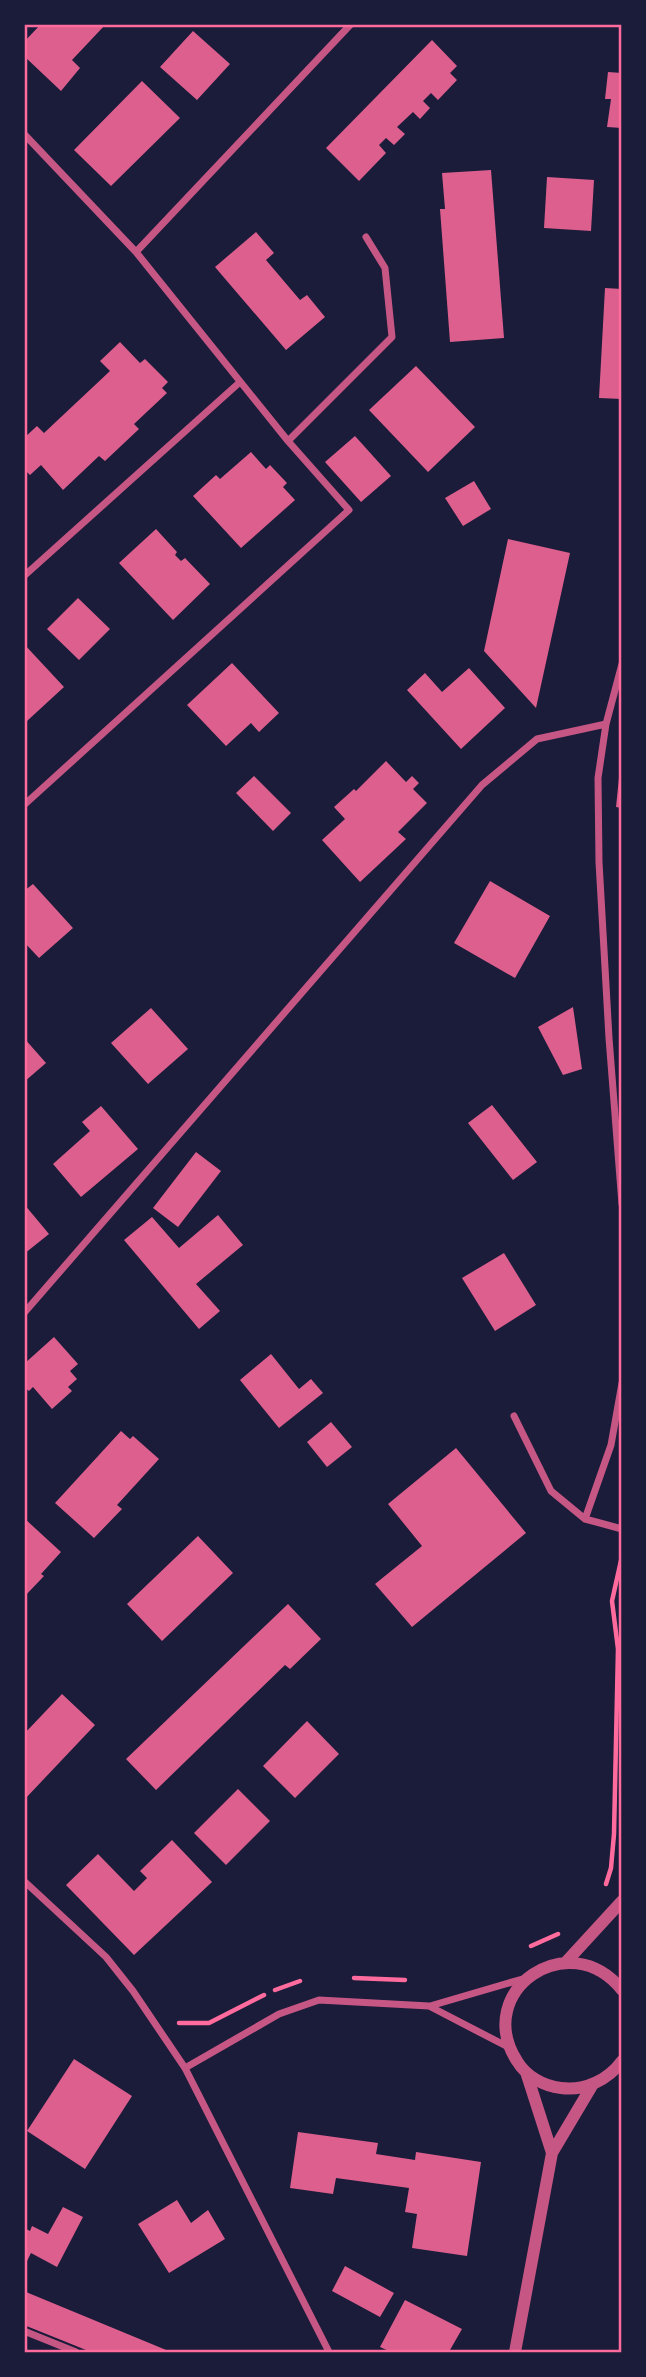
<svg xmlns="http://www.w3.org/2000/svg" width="646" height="2377" viewBox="0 0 646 2377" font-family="Manrope,sans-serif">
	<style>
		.building { fill: #dd5f8e }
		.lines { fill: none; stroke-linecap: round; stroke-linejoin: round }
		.path { stroke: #ff6b9d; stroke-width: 4.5 }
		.minor { stroke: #c65784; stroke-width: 7 }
		.tertiary { stroke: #c65784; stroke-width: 12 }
		.neatline { fill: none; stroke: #ff6b9d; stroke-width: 2.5 }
	</style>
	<rect width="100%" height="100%" fill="#1b1b3a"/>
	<path class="building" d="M 41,24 L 106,24 L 72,60 L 80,68 L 61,91 L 24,56 L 24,42 Z
		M 193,31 L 230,64 L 197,100 L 160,67 Z
		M 432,40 L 457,66 L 450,73 L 457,80 L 438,100 L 431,93 L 423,101 L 430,108 L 420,119 L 413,112 L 397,127 L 405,134 L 394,145 L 386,138 L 379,145 L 386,153 L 359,181 L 326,148 Z
		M 608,72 L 622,73 L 622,128 L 607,127 L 611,99 L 605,99 Z
		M 142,81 L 180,118 L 111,186 L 74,150 Z
		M 491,170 L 504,338 L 450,342 L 440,209 L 445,209 L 442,173 Z
		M 547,177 L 594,180 L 591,231 L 544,228 Z
		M 256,232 L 274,253 L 266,260 L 300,300 L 307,295 L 325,317 L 286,350 L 215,267 Z
		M 605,288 L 622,289 L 622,399 L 599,398 Z
		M 120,342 L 140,363 L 145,359 L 168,382 L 162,388 L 167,393 L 134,424 L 139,429 L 105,461 L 99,456 L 63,490 L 41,465 L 30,475 L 24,469 L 24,438 L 37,426 L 44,433 L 110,371 L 100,361 Z
		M 416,366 L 475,427 L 428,472 L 369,410 Z
		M 355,436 L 391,476 L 361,502 L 325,462 Z
		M 251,452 L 266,469 L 270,465 L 287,483 L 283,487 L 295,500 L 241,548 L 193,496 L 216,475 L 220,479 Z
		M 474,481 L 491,509 L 463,526 L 445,498 Z
		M 156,529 L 177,552 L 175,555 L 181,561 L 185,558 L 210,584 L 173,620 L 119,563 Z
		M 508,539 L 570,553 L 536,708 L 484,651 Z
		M 78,598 L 110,629 L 79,660 L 47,629 Z
		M 24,644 L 64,687 L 27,721 L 24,718 Z
		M 232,663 L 279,713 L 259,732 L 251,723 L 226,746 L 187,705 Z
		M 469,668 L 505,708 L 461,749 L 407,690 L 425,673 L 442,692 Z
		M 386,761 L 406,782 L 412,776 L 419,783 L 413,789 L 427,803 L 398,832 L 406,839 L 360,882 L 322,840 L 345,819 L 334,807 L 354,789 L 356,791 Z
		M 620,768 L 622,768 L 622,808 L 616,807 Z
		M 254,776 L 291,813 L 273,831 L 236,793 Z
		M 490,881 L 550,916 L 515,978 L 454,943 Z
		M 33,884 L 73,928 L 39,958 L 24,942 L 24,891 Z
		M 573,1007 L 582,1069 L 563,1075 L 538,1027 Z
		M 151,1008 L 188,1049 L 148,1084 L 111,1043 Z
		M 24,1038 L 46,1063 L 24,1082 Z
		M 492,1105 L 537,1162 L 513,1180 L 468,1123 Z
		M 101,1106 L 138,1149 L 81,1197 L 53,1164 L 90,1131 L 82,1122 Z
		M 196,1152 L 221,1171 L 178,1227 L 153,1208 Z
		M 24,1204 L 49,1234 L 24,1254 Z
		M 218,1215 L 243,1245 L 196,1284 L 220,1311 L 199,1329 L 124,1240 L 152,1217 L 179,1248 Z
		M 504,1253 L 536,1305 L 495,1331 L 462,1278 Z
		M 54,1337 L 78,1364 L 70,1371 L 77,1379 L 68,1387 L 72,1391 L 52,1409 L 33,1387 L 29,1391 L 24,1387 L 24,1364 Z
		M 271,1354 L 299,1389 L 311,1379 L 323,1393 L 279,1428 L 240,1380 Z
		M 331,1422 L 352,1447 L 327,1467 L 307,1442 Z
		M 121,1431 L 130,1439 L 133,1436 L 159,1459 L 117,1505 L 122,1509 L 94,1538 L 55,1503 Z
		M 456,1448 L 526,1533 L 412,1627 L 375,1584 L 422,1546 L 388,1504 Z
		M 24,1518 L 61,1552 L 41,1574 L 44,1576 L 24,1597 Z
		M 198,1536 L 233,1573 L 162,1641 L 127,1604 Z
		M 288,1604 L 321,1639 L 290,1669 L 285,1665 L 156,1790 L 126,1759 Z
		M 62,1694 L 95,1725 L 24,1800 L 24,1734 Z
		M 307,1721 L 339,1754 L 295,1798 L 263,1766 Z
		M 238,1789 L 270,1821 L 226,1865 L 194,1833 Z
		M 172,1840 L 212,1882 L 134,1955 L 66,1885 L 98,1854 L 134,1891 L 147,1878 L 140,1871 Z
		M 74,2059 L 132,2096 L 85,2169 L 27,2131 Z
		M 298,2132 L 378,2143 L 376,2154 L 415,2160 L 416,2152 L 481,2162 L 467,2256 L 412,2248 L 417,2214 L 405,2212 L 409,2188 L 336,2178 L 333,2194 L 290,2188 Z
		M 177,2200 L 191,2223 L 208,2210 L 225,2239 L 169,2273 L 138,2224 Z
		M 63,2207 L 83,2217 L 57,2267 L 31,2253 L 27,2261 L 24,2260 L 24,2228 L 30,2231 L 32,2226 L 48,2234 Z
		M 345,2266 L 394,2293 L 380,2317 L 332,2291 Z
		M 26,2292 L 171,2352 L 91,2352 L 24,2325 Z
		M 405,2300 L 462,2329 L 450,2350 L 455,2352 L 391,2352 L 380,2347 Z"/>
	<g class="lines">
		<path class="path" d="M 606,1884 L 611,1868 L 614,1834 L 618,1649 L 612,1601 L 622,1556
			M 531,1946 L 558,1934
			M 354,1978 L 405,1980
			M 275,1990 L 300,1981
			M 179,2023 L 209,2023 L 264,1995"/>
		<path class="minor" d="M 24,134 L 136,252 L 288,441 L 349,510 L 24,805
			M 136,252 L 351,24
			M 288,441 L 392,337 L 385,268 L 366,237
			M 24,576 L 240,382
			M 622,664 L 606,724 L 598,778 L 599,862 L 609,1038 L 622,1204
			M 24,1313 L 482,785 L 537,739 L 606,724
			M 514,1416 L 551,1491 L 585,1519 L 622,1529
			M 585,1519 L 611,1445 L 622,1383
			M 24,1881 L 106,1957 L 133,1991 L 185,2068 L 329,2352
			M 430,2006 L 526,1978
			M 185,2068 L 279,2014 L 319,2000 L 429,2006 L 510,2048
			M 24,2331 L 76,2352"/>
		<path class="tertiary" d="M 566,1962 L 622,1901
			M 622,1990 C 569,1924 472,1991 517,2061 C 526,2076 543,2086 561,2088 C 585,2091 608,2080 622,2061
			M 526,2072 L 552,2153
			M 515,2352 L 552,2153 L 593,2084"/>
	</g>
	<rect width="646" height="2377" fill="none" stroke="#1b1b3a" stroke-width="52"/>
	<rect x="26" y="26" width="594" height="2325" class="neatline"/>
</svg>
